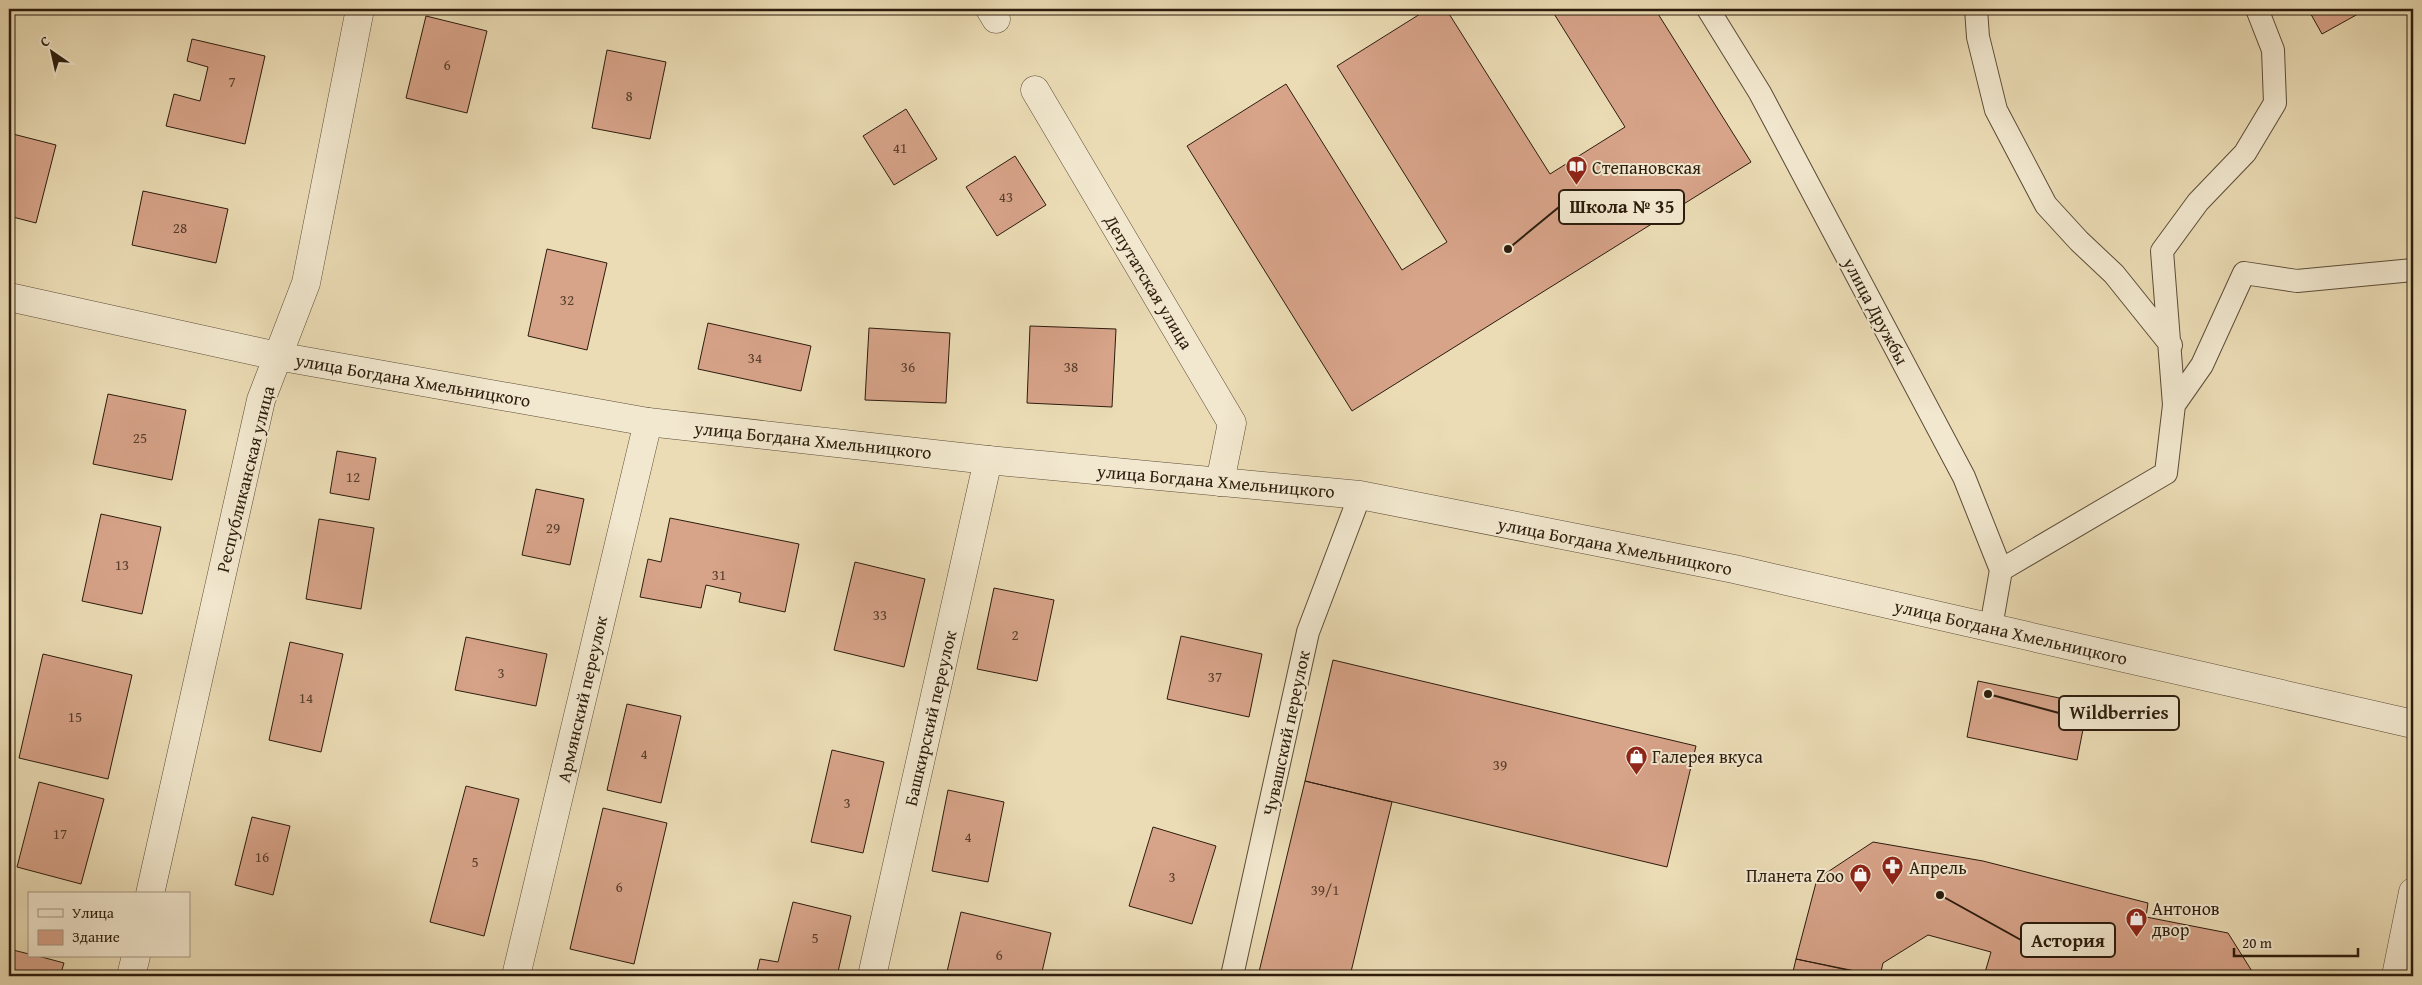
<svg xmlns="http://www.w3.org/2000/svg" width="2422" height="985" viewBox="0 0 2422 985" font-family="'Gentium Book Plus',serif">
	<style>
		.building { fill: #d7a389; stroke: #2c1c0d }
		.lines { fill: none; stroke-linecap: round; stroke-linejoin: round }
		.service-casing { stroke: #5c4c37; stroke-width: 24 }
		.minor-casing { stroke: #5c4c37; stroke-width: 29 }
		.tertiary-casing { stroke: #5c4c37; stroke-width: 29 }
		.service { stroke: #f2e8cf; stroke-width: 22 }
		.minor { stroke: #f2e8cf; stroke-width: 28 }
		.tertiary { stroke: #f2e8cf; stroke-width: 28 }
		.labels { text-anchor: middle; dominant-baseline: central; stroke-width: 4; stroke-linejoin: round; paint-order: stroke }
		.number-label { font-size: 15px; fill: #573e2c }
		.poi-label { font-size: 18px; fill: #2c1c0d; stroke: #f2e8cf; text-anchor: start }
		.street-label { font-size: 18px; fill: #2c1c0d; stroke: #f2e8cf }
		.leader { fill: none; stroke: #2c1c0d; stroke-width: 2 }
		.callout-dot { fill: #2c1c0d; stroke: #f2e8cf; stroke-width: 2 }
		.callout { fill: #f2e8cf; stroke: #2c1c0d; stroke-width: 2 }
		.callout-label { font-size: 19px; text-anchor: middle; font-weight: bold; fill: #2c1c0d }
	</style>
	<rect width="100%" height="100%" fill="#ebdcb5"/>
	<filter id="stains"><feTurbulence type="fractalNoise" baseFrequency=".004" numOctaves="4"/><feColorMatrix values="0 0 0 0 .2 0 0 0 0 .09 0 0 0 0 .02 0 0 0 .5 -.17"/></filter>
	<radialGradient id="worn" r=".72"><stop offset=".6" stop-color="#630" stop-opacity="0"/><stop offset="1" stop-color="#630" stop-opacity=".3"/></radialGradient>
	<path class="building" d="M 9,9 L 13,9 L 9,29 Z
		M 1428,9 L 1446,9 L 1550,174 L 1625,127 L 1551,9 L 1655,9 L 1751,162 L 1352,411 L 1187,146 L 1286,84 L 1402,270 L 1447,242 L 1337,66 Z
		M 2308,9 L 2367,9 L 2322,34 Z
		M 426,16 L 487,31 L 467,113 L 406,98 Z
		M 192,39 L 265,56 L 245,144 L 166,126 L 174,94 L 200,101 L 208,67 L 187,61 Z
		M 607,50 L 666,62 L 650,139 L 592,128 Z
		M 906,109 L 937,159 L 894,185 L 863,136 Z
		M 9,133 L 56,145 L 36,223 L 9,216 Z
		M 1015,156 L 1046,205 L 997,236 L 966,187 Z
		M 143,191 L 228,209 L 216,263 L 132,245 Z
		M 547,249 L 607,263 L 587,350 L 528,336 Z
		M 708,323 L 811,346 L 801,391 L 698,369 Z
		M 1030,326 L 1116,329 L 1112,407 L 1027,403 Z
		M 869,328 L 950,333 L 946,403 L 865,400 Z
		M 108,394 L 186,410 L 172,480 L 93,464 Z
		M 337,451 L 376,458 L 369,500 L 330,493 Z
		M 536,489 L 584,499 L 570,565 L 522,555 Z
		M 101,514 L 161,527 L 142,614 L 82,601 Z
		M 670,518 L 799,544 L 785,612 L 739,602 L 741,593 L 706,585 L 701,608 L 640,597 L 648,559 L 661,562 Z
		M 319,519 L 374,528 L 361,609 L 306,599 Z
		M 855,562 L 925,579 L 904,667 L 834,650 Z
		M 994,588 L 1054,600 L 1037,681 L 977,669 Z
		M 1181,636 L 1262,654 L 1249,717 L 1167,699 Z
		M 466,637 L 547,654 L 536,706 L 455,690 Z
		M 290,642 L 343,654 L 321,752 L 269,740 Z
		M 43,654 L 132,675 L 108,779 L 19,758 Z
		M 1333,660 L 1696,746 L 1667,867 L 1305,781 Z
		M 1978,681 L 2088,704 L 2077,760 L 1967,737 Z
		M 627,704 L 681,716 L 661,803 L 607,790 Z
		M 832,750 L 884,762 L 863,853 L 811,842 Z
		M 1305,781 L 1392,802 L 1350,976 L 1258,976 Z
		M 39,782 L 104,799 L 81,884 L 17,867 Z
		M 466,786 L 519,799 L 484,936 L 430,922 Z
		M 948,790 L 1004,802 L 988,882 L 932,871 Z
		M 603,808 L 667,823 L 634,964 L 570,949 Z
		M 252,817 L 290,826 L 273,895 L 235,885 Z
		M 1153,827 L 1216,846 L 1192,924 L 1129,906 Z
		M 1873,842 L 1983,861 L 2148,903 L 2146,917 L 2228,933 L 2255,976 L 1984,976 L 1991,952 L 1928,935 L 1883,963 L 1880,976 L 1796,959 L 1817,879 Z
		M 793,902 L 851,916 L 837,976 L 756,976 L 760,959 L 778,962 Z
		M 961,912 L 1051,933 L 1041,976 L 946,976 Z
		M 9,949 L 29,954 L 29,956 L 38,956 L 64,963 L 60,976 L 9,976 Z
		M 1796,959 L 1875,976 L 1792,976 Z"/>
	<g class="lines">
		<defs>
			<path id="service" d="M 1708,9 L 1760,93 L 1964,477 L 2001,570 L 1991,627
				M 1976,9 L 1978,37 L 1996,110 L 2046,205 L 2079,241 L 2114,274 L 2171,345
				M 2174,405 L 2162,251 L 2198,202 L 2245,153 L 2275,103 L 2273,50 L 2257,9
				M 2001,570 L 2166,473 L 2174,405 L 2202,365 L 2244,273 L 2297,281 L 2413,270
				M 1232,976 L 1308,632 L 1360,495"/>
			<path id="minor" d="M 990,9 L 996,19
				M 1035,90 L 1232,423 L 1220,482
				M 150,894 L 261,400 L 306,283 L 360,9
				M 131,976 L 136,956
				M 516,976 L 648,422
				M 872,976 L 988,460"/>
			<path id="tertiary" d="M 9,297 L 277,356 L 648,422 L 988,460 L 1360,495 L 1734,569 L 2413,724
				M 2396,976 L 2413,892"/>
		</defs>
		<use href="#service" class="service-casing"/>
		<use href="#minor" class="minor-casing"/>
		<use href="#tertiary" class="tertiary-casing"/>
		<use href="#service" class="service"/>
		<use href="#minor" class="minor"/>
		<use href="#tertiary" class="tertiary"/>
	</g>
	<defs>
		<symbol id="library-pin" viewBox="-11 -11 22 30"><path d="M0 17L-7.5 6A9.5 9.5 0 1 1 7.5 6Z" fill="#8f2418" stroke="#f2e8cf"/><path d="M-6-4Q-3-5.5-.7-3.5V5Q-3 3-6 4ZM6-4Q3-5.5 .7-3.5V5Q3 3 6 4Z" fill="#fff"/></symbol>
		<symbol id="shop-pin" viewBox="-11 -11 22 30"><path d="M0 17L-7.5 6A9.5 9.5 0 1 1 7.5 6Z" fill="#8f2418" stroke="#f2e8cf"/><path d="M-5-2.5h2.3a2.7 3.5 0 0 1 5.4 0H5L5.5 6h-11ZM-1.5-2.5h3a1.5 2.3 0 0 0-3 0Z" fill="#fff"/></symbol>
		<symbol id="pharmacy-pin" viewBox="-11 -11 22 30"><path d="M0 17L-7.5 6A9.5 9.5 0 1 1 7.5 6Z" fill="#8f2418" stroke="#f2e8cf"/><path d="M-2-6h4v4h4v4h-4v4h-4v-4h-4v-4h4Z" fill="#fff"/></symbol>
	</defs>
	<g fill-rule="evenodd">
		<use href="#library-pin" x="1564" y="154" width="25" height="34"/>
		<use href="#shop-pin" x="1624" y="744" width="25" height="34"/>
		<use href="#pharmacy-pin" x="1880" y="854" width="25" height="34"/>
		<use href="#shop-pin" x="1848" y="862" width="25" height="34"/>
		<use href="#shop-pin" x="2124" y="906" width="25" height="34"/>
	</g>
	<g class="labels">
		<g class="number-label">
			<text x="447" y="64">6</text>
			<text x="232" y="81">7</text>
			<text x="629" y="95">8</text>
			<text x="900" y="147">41</text>
			<text x="1006" y="196">43</text>
			<text x="180" y="227">28</text>
			<text x="567" y="299">32</text>
			<text x="755" y="357">34</text>
			<text x="908" y="366">36</text>
			<text x="1071" y="366">38</text>
			<text x="140" y="437">25</text>
			<text x="353" y="476">12</text>
			<text x="553" y="527">29</text>
			<text x="122" y="564">13</text>
			<text x="719" y="574">31</text>
			<text x="880" y="614">33</text>
			<text x="1015" y="634">2</text>
			<text x="501" y="672">3</text>
			<text x="1215" y="676">37</text>
			<text x="306" y="697">14</text>
			<text x="75" y="716">15</text>
			<text x="644" y="753">4</text>
			<text x="1500" y="764">39</text>
			<text x="847" y="802">3</text>
			<text x="60" y="833">17</text>
			<text x="968" y="836">4</text>
			<text x="262" y="856">16</text>
			<text x="475" y="861">5</text>
			<text x="1172" y="876">3</text>
			<text x="619" y="886">6</text>
			<text x="1325" y="889">39/1</text>
			<text x="815" y="937">5</text>
			<text x="999" y="954">6</text>
		</g>
		<g class="poi-label">
			<text x="1592" y="167">Степановская</text>
			<text x="1652" y="756">Галерея вкуса</text>
			<text x="1909" y="867">Апрель</text>
			<text x="1844" y="875" text-anchor="end">Планета Zoo</text>
			<text x="2152" y="908">Антонов<tspan x="2152" dy="21">двор</tspan></text>
		</g>
		<g class="street-label">
			<text transform="translate(1149 282) rotate(59)">Депутатская улица</text>
			<text transform="translate(1876 311) rotate(62)">улица Дружбы</text>
			<text transform="translate(413 380) rotate(10)">улица Богдана Хмельницкого</text>
			<text transform="translate(813 440) rotate(6)">улица Богдана Хмельницкого</text>
			<text transform="translate(245 479) rotate(-76)">Республиканская улица</text>
			<text transform="translate(1216 481) rotate(5)">улица Богдана Хмельницкого</text>
			<text transform="translate(1615 546) rotate(11)">улица Богдана Хмельницкого</text>
			<text transform="translate(2011 632) rotate(13)">улица Богдана Хмельницкого</text>
			<text transform="translate(582 699) rotate(-77)">Армянский переулок</text>
			<text transform="translate(930 718) rotate(-77)">Башкирский переулок</text>
			<text transform="translate(1286 733) rotate(-78)">Чувашский переулок</text>
		</g>
	</g>
	<path class="leader" d="M1508 249L1559 207M1988 694L2059 713M1940 895L2021 940"/>
	<g class="callout-dot">
		<circle cx="1508" cy="249" r="5"/>
		<circle cx="1988" cy="694" r="5"/>
		<circle cx="1940" cy="895" r="5"/>
	</g>
	<g class="callout">
		<rect x="1559" y="190" width="125" height="34" rx="5"/>
		<rect x="2059" y="696" width="120" height="34" rx="5"/>
		<rect x="2021" y="923" width="94" height="34" rx="5"/>
	</g>
	<g class="callout-label">
		<text x="1622" y="213">Школа № 35</text>
		<text x="2119" y="719">Wildberries</text>
		<text x="2068" y="947">Астория</text>
	</g>
	<rect width="2422" height="985" fill="none" stroke="#ebdcb5" stroke-width="30"/>
	<rect x="10" y="10" width="2402" height="965" fill="none" stroke="#2c1c0d" stroke-width="2.5"/>
	<rect x="15" y="15" width="2392" height="955" fill="none" stroke="#2c1c0d"/>
	<rect x="28" y="892" width="162" height="65" fill="#f2e8cf" stroke="#a39681"/>
	<rect x="38" y="909" width="25" height="8" fill="#f2e8cf" stroke="#a39681"/>
	<text x="72" y="918" font-size="15" fill="#2c1c0d">Улица</text>
	<rect x="38" y="930" width="25" height="15" fill="#d7a389" stroke="#a39681"/>
	<text x="72" y="942" font-size="15" fill="#2c1c0d">Здание</text>
	<g transform="translate(52 52) rotate(326)" stroke="#f2e8cf" stroke-width="4" paint-order="stroke">
	<path d="M0-4L9 19L0 12L-9 19Z" fill="#2c1c0d"/>
	<text y="-8" font-size="14" font-weight="bold" text-anchor="middle" fill="#2c1c0d">С</text>
	</g>
	<path d="M2234 948v8h124v-8" fill="none" stroke="#2c1c0d" stroke-width="2.5"/>
	<text x="2242" y="948" font-size="15" fill="#2c1c0d" stroke="#f2e8cf" stroke-width="4" paint-order="stroke">20 m</text>
	<rect width="100%" height="100%" filter="url(#stains)"/>
	<rect width="100%" height="100%" fill="url(#worn)"/>
</svg>
